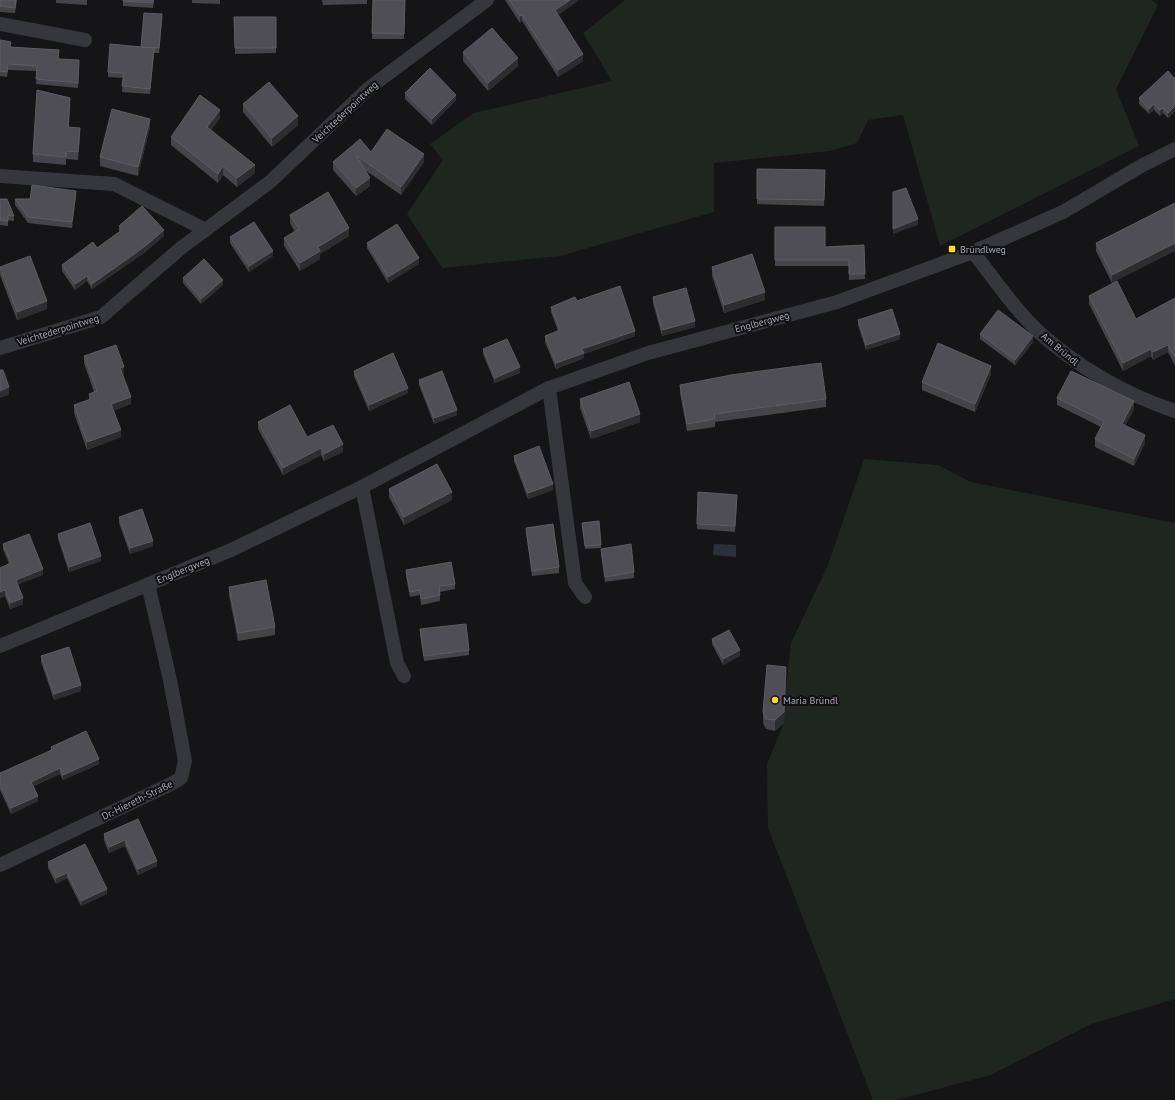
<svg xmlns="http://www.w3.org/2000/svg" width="1175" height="1100" viewBox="0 0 1175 1100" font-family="'PT Sans',sans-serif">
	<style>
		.green { fill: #1d261f }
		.water { fill: #2a313c }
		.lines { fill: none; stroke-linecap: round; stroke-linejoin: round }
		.street { stroke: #36363d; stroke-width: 14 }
		.wall { fill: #44444a }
		.shaded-wall { fill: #2d2c31 }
		.building { fill: #4f4e56; stroke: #5c5c65 }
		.poi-dot { fill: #ffda25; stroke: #101012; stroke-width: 1.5 }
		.labels { text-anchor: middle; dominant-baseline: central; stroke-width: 4; stroke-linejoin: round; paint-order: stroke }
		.street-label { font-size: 10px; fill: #a6a8b8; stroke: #101012 }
		.poi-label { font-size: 10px; fill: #a6a8b8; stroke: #101012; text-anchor: start }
	</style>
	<rect width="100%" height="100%" fill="#151517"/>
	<path class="green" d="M 625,0 L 1152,0 L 1158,5 L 1116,89 L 1139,146 L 940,246 L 903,115 L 868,120 L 857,143 L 830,151 L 714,163 L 714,212 L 560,256 L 442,268 L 407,214 L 443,160 L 430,144 L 474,113 L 612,81 L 583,33 Z
		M 864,459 L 938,465 L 971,482 L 1175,523 L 1175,999 L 1091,1024 L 991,1075 L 896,1100 L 873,1100 L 768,828 L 767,764 L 784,723 L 787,678 L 791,643 L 828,565 Z"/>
	<path class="water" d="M 714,544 L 736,545 L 736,557 L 713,555 Z"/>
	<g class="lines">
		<path class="street" d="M 0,24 L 85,40
			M 0,176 L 114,184 L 206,230
			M 973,252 C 995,280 1015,310 1041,334 C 1082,370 1124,394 1175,411
			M 0,348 L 101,317 L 181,248 L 271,181 L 369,88 L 487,0
			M 549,388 L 575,583 L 585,597
			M 362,487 L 397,663 L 404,676
			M 0,646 L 231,550 L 362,487 L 549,388 L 648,353 L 837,302 L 973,252 L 1063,212 L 1141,166 L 1175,149
			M 0,865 L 171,784 L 181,778 L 185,761 L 170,680 L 148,584"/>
	</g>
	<path class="wall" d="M 0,0 L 17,0 L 15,13 L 0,12 Z
		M 56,0 L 87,0 L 87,5 L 56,3 Z
		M 123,0 L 154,0 L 153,8 L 123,6 Z
		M 192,0 L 220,0 L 220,4 L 192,3 Z
		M 322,0 L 367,0 L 367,4 L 323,5 Z
		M 373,0 L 405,0 L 404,39 L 372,39 Z
		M 505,0 L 578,0 L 578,1 L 558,15 L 583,61 L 558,77 L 522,21 L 520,23 Z
		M 234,17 L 276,17 L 276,53 L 235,54 Z
		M 162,20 L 159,53 L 154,53 L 150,94 L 122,92 L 123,78 L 108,77 L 108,72 L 141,47 Z
		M 0,40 L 11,47 L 59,59 L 79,66 L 78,88 L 36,84 L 37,71 L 8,70 L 7,77 L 0,76 Z
		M 463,52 L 518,66 L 488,91 L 463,61 Z
		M 1175,77 L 1175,111 L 1168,118 L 1163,113 L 1160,116 L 1154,110 L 1149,114 L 1139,104 L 1139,98 Z
		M 405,93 L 456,100 L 432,125 L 405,99 Z
		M 243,104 L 298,125 L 272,147 L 243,112 Z
		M 70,106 L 69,127 L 80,136 L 78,160 L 66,159 L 66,165 L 33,162 L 33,154 Z
		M 220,118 L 211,130 L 255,173 L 237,187 L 223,175 L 218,183 L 171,145 L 171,137 Z
		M 150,127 L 138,176 L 100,166 L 100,157 Z
		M 371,152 L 424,162 L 401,195 L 365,170 L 370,186 L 356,196 L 333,170 L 333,162 Z
		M 757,169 L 825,170 L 824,206 L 757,204 Z
		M 76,196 L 72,228 L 28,223 L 15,205 L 15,199 L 30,199 Z
		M 0,199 L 14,216 L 14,221 L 8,220 L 8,226 L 0,225 Z
		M 1175,203 L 1112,283 L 1096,251 L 1096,243 Z
		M 290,215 L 349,236 L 320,254 L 320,259 L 300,271 L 284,246 L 284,238 L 295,232 L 290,223 Z
		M 119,226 L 164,236 L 144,253 L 92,289 L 87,281 L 75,290 L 62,271 L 62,265 L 97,248 L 119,232 Z
		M 775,227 L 825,247 L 864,245 L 865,279 L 849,280 L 849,266 L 775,266 Z
		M 230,237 L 273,256 L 249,272 L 230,243 Z
		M 367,243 L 419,264 L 388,283 L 367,248 Z
		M 0,267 L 47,309 L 17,320 L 0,275 Z
		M 712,267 L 765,300 L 724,313 L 712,276 Z
		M 183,278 L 223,285 L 201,304 L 183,283 Z
		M 1089,296 L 1136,319 L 1175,298 L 1175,366 L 1168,352 L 1153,360 L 1151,356 L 1123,371 L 1089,304 Z
		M 653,297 L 695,327 L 662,336 L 653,303 Z
		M 577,301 L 635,336 L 584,354 L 584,358 L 556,369 L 545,342 L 545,336 L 558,331 L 551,312 L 551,307 Z
		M 858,320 L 900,339 L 866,350 L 858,325 Z
		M 980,334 L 1033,342 L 1015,365 L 980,339 Z
		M 483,349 L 520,373 L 495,383 L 483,354 Z
		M 84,356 L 124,374 L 123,375 L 131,404 L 113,411 L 121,437 L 87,450 L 74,413 L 74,405 L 89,400 L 89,394 L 94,392 L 84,363 Z
		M 354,371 L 408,393 L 369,411 L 354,376 Z
		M 991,374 L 975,412 L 922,390 L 922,382 Z
		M 419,380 L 457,415 L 434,424 L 419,385 Z
		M 680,385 L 826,399 L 826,407 L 715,422 L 715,427 L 687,431 L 680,393 Z
		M 1057,398 L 1134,409 L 1125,426 L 1145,443 L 1134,466 L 1095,447 L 1095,439 L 1101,427 L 1057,405 Z
		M 580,399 L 640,422 L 591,439 L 580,408 Z
		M 258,422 L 307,437 L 343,452 L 324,461 L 321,455 L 283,475 L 258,429 Z
		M 514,456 L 553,490 L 528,499 L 514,461 Z
		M 389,489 L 452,500 L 404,525 L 389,497 Z
		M 737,500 L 735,532 L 697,529 L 697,524 Z
		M 119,517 L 153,546 L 130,554 L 119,523 Z
		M 582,525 L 601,545 L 601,548 L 585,549 Z
		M 526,528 L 559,567 L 559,573 L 532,576 L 526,533 Z
		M 58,534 L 101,561 L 69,572 L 58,539 Z
		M 3,544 L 43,575 L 18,584 L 23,604 L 10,609 L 5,596 L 0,598 L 0,568 L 9,564 L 3,549 Z
		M 601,549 L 634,572 L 634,578 L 605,582 L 601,554 Z
		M 406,570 L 455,584 L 455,589 L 440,592 L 440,601 L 421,605 L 420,595 L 410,597 L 406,576 Z
		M 229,587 L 275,627 L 275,635 L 238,641 L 229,595 Z
		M 420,629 L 469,650 L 469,655 L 424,661 L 420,635 Z
		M 712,639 L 740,656 L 723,665 L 712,644 Z
		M 41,656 L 81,691 L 54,700 L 41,662 Z
		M 786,677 L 784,723 L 775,731 L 766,729 L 763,723 L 763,712 Z
		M 51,747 L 99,764 L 63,780 L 60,774 L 34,786 L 38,801 L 11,814 L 0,790 L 0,773 L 51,751 Z
		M 138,819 L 157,866 L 138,875 L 125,846 L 109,853 L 104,840 L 104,834 Z
		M 48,862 L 107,894 L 81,906 L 67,878 L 56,884 L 48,868 Z"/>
	<path class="shaded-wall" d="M 570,0 L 578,0 L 578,1 L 555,17 L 555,10 Z
		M 162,14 L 162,20 L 159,53 L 159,48 Z
		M 522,15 L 522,21 L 520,23 L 520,16 Z
		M 154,48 L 154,54 L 150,94 L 150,89 Z
		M 583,54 L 583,61 L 558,77 L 558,70 Z
		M 518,58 L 518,66 L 488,91 L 488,83 Z
		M 456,95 L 456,100 L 432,125 L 432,119 Z
		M 1154,104 L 1154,110 L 1149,114 L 1149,109 Z
		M 1175,106 L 1175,111 L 1168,118 L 1168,113 Z
		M 1163,108 L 1163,113 L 1160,116 L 1160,110 Z
		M 220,110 L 220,118 L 207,135 L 207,127 Z
		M 298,116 L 298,125 L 272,147 L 272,138 Z
		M 150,119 L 150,127 L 138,176 L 138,167 Z
		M 80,128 L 80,136 L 78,160 L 78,152 Z
		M 424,154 L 424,162 L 401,195 L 401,187 Z
		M 255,165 L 255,173 L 237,187 L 237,178 Z
		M 223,166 L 223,175 L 218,183 L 218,174 Z
		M 370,178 L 370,186 L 356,196 L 356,188 Z
		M 76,191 L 76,196 L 72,228 L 72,222 Z
		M 918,219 L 918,225 L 893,234 L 893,229 Z
		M 349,228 L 349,236 L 320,254 L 320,259 L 300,271 L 300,263 L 318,247 Z
		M 164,230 L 164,236 L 144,253 L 92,289 L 92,284 Z
		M 1175,243 L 1175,251 L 1112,283 L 1112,275 Z
		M 273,251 L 273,256 L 249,272 L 249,266 Z
		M 419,258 L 419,264 L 388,283 L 388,277 Z
		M 87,276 L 87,281 L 75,290 L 75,284 Z
		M 223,280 L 223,285 L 201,304 L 201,299 Z
		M 765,292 L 765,300 L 724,313 L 724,305 Z
		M 47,301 L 47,309 L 17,320 L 17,312 Z
		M 695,321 L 695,327 L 662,336 L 662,330 Z
		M 635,331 L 635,336 L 584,354 L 584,358 L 556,369 L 556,363 L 582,349 Z
		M 900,334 L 900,339 L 866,350 L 866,345 Z
		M 1033,336 L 1033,342 L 1015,365 L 1015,360 Z
		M 1168,345 L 1168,352 L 1153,360 L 1153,352 Z
		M 1151,349 L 1151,356 L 1123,371 L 1123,363 Z
		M 991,366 L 991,374 L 975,412 L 975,404 Z
		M 124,367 L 124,374 L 120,376 L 120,368 Z
		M 520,367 L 520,373 L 495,383 L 495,378 Z
		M 9,387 L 9,395 L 0,398 L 0,391 Z
		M 408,388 L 408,393 L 369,411 L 369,405 Z
		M 131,397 L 131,404 L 111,412 L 111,404 Z
		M 1134,401 L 1134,409 L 1122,432 L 1122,424 Z
		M 457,410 L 457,415 L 434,424 L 434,418 Z
		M 640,414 L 640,422 L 591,439 L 591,431 Z
		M 121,430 L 121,437 L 87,450 L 87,442 Z
		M 1145,435 L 1145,443 L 1134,466 L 1134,459 Z
		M 343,444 L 343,452 L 324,461 L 324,454 Z
		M 321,448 L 321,455 L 283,475 L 283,468 Z
		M 553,484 L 553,490 L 528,499 L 528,493 Z
		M 452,492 L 452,500 L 404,525 L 404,517 Z
		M 153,541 L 153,546 L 130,554 L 130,548 Z
		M 101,556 L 101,561 L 69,572 L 69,567 Z
		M 43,569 L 43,575 L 16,585 L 16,580 Z
		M 5,590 L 5,596 L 0,598 L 0,592 Z
		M 23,598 L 23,604 L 10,609 L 10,603 Z
		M 740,650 L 740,656 L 723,665 L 723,659 Z
		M 786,667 L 784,723 L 775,731 L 775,720 Z
		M 81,685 L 81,691 L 54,700 L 54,694 Z
		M 99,759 L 99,764 L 63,780 L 63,775 Z
		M 60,768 L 60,774 L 31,787 L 31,782 Z
		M 38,796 L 38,801 L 11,814 L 11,808 Z
		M 125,840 L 125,846 L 109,853 L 109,847 Z
		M 157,861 L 157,866 L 138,875 L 138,869 Z
		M 67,873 L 67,878 L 56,884 L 56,878 Z
		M 107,889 L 107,894 L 81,906 L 81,901 Z"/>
	<path class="building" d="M 0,0 L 16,0 L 15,8 L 0,6 Z
		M 123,0 L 153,0 L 153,3 L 123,1 Z
		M 373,0 L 405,0 L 404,34 L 372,33 Z
		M 509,0 L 570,0 L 555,10 L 583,54 L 558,70 L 522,15 L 520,16 Z
		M 144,13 L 162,14 L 159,48 L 142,47 L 154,48 L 150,89 L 122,86 L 124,73 L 108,72 L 110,44 L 141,47 Z
		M 234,17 L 276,17 L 276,48 L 235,48 Z
		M 492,28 L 518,58 L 488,83 L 463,52 Z
		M 0,40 L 11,42 L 10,47 L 59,50 L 58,59 L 79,60 L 78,83 L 36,79 L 37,66 L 8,64 L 7,72 L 0,71 Z
		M 430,68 L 456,95 L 432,119 L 405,93 Z
		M 1168,71 L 1174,78 L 1175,77 L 1175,106 L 1168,113 L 1163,108 L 1160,110 L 1154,104 L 1149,109 L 1139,98 Z
		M 269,82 L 298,116 L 272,138 L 243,104 Z
		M 37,90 L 70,98 L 68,127 L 80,128 L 78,152 L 66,151 L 66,157 L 33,154 Z
		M 200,95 L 220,110 L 207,127 L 255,165 L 237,178 L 223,166 L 218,174 L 171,137 Z
		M 112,109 L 150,119 L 138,167 L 100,157 Z
		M 387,129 L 424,154 L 401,187 L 356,155 L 370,178 L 356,188 L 333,162 L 360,139 L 371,152 Z
		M 757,169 L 825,170 L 824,200 L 757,199 Z
		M 32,185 L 76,191 L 72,222 L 28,217 L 15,199 L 30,199 Z
		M 906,188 L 918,219 L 893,229 L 893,192 Z
		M 328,192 L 349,228 L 318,247 L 320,251 L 300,263 L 284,238 L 299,229 L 290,215 Z
		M 0,199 L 7,199 L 14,216 L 8,215 L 8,221 L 0,220 Z
		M 1175,203 L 1175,243 L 1112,275 L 1096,243 Z
		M 142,206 L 164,230 L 144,247 L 92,284 L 87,276 L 75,284 L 62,265 L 93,242 L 97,248 L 122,230 L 119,226 Z
		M 254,222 L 273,251 L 249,266 L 230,237 Z
		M 397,224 L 419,258 L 388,277 L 367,243 Z
		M 775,227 L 825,227 L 825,247 L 864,245 L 865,274 L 849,274 L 849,260 L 775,260 Z
		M 752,254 L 765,292 L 724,305 L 712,267 Z
		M 30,256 L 47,301 L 17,312 L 0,267 Z
		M 204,259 L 223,280 L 201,299 L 183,278 Z
		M 1117,281 L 1136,319 L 1175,298 L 1175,358 L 1168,345 L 1153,352 L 1151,349 L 1123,363 L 1089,296 Z
		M 620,286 L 635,331 L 582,349 L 584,353 L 556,363 L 545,336 L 560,330 L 551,307 L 575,297 L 577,301 Z
		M 686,288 L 695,321 L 662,330 L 653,297 Z
		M 892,309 L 900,334 L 866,345 L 858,320 Z
		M 998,310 L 1033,336 L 1015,360 L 980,334 Z
		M 507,339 L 520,367 L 495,378 L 483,349 Z
		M 938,343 L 991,366 L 975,404 L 922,382 Z
		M 116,345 L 124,367 L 120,368 L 131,397 L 111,404 L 121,430 L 87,442 L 74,405 L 91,399 L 89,394 L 97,391 L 84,356 Z
		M 393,353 L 408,388 L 369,405 L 354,371 Z
		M 821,363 L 826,399 L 714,414 L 715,419 L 687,424 L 680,385 L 731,375 Z
		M 0,370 L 3,370 L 9,387 L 0,391 Z
		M 442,371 L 457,410 L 434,418 L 419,380 Z
		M 1071,371 L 1134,401 L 1122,424 L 1145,435 L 1134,459 L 1095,439 L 1104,421 L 1057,398 Z
		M 629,382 L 640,414 L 591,431 L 580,399 Z
		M 290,405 L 307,437 L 333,425 L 343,444 L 324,454 L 321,448 L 283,468 L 258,422 Z
		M 539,446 L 553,484 L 528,493 L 514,456 Z
		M 437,464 L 452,492 L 404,517 L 389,489 Z
		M 698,492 L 737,495 L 735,526 L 697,524 Z
		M 142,509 L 153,541 L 130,548 L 119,517 Z
		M 599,521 L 601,545 L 585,546 L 582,523 Z
		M 90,523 L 101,556 L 69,567 L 58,534 Z
		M 553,524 L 559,567 L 532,571 L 526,528 Z
		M 29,534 L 43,569 L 16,580 L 23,598 L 10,603 L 5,590 L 0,592 L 0,568 L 11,563 L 3,544 Z
		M 631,544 L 634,572 L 605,577 L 601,549 Z
		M 451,562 L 455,584 L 439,586 L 440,595 L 421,599 L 420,590 L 410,592 L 406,570 Z
		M 266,580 L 275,627 L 238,633 L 229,587 Z
		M 466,624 L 469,650 L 424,656 L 420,629 Z
		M 729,630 L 740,650 L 723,659 L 712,639 Z
		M 69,647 L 81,685 L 54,694 L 41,656 Z
		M 767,665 L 786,667 L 784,712 L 775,720 L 766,719 L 763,712 Z
		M 86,731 L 99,759 L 63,775 L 60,768 L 31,782 L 38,796 L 11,808 L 0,784 L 0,773 L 52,750 L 51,747 Z
		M 138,819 L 157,861 L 138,869 L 125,840 L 109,847 L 104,834 Z
		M 85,844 L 107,889 L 81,901 L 67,873 L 56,878 L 48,862 Z"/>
	<g class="poi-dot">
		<rect x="948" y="245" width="8" height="8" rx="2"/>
		<circle cx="775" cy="700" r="4"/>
	</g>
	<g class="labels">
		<g class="street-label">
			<text transform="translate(345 112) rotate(-43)">Veichtederpointweg</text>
			<text transform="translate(762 322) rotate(-15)">Englbergweg</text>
			<text transform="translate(58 330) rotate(-17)">Veichtederpointweg</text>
			<text transform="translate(1060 349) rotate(40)">Am Bründl</text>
			<text transform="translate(183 570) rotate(-22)">Englbergweg</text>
			<text transform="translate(137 800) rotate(-26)">Dr.-Hiereth-Straße</text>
		</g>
		<g class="poi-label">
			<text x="960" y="249">Bründlweg</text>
			<text x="783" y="700">Maria Bründl</text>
		</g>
	</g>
</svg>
